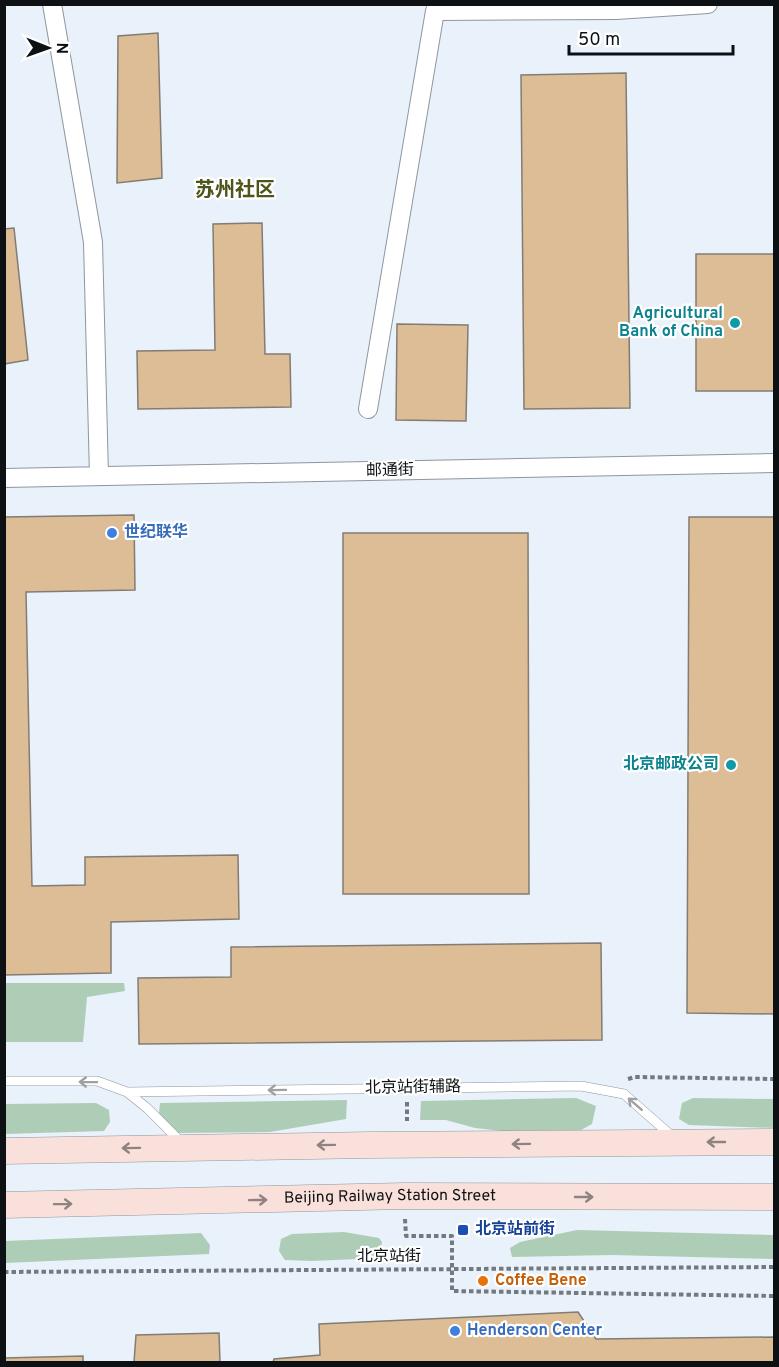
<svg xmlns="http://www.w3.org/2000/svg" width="779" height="1367" viewBox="0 0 779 1367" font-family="Overpass,'Noto Sans SC',sans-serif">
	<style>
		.green { fill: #aecdb6 }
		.building { fill: #dcbd95; stroke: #837c74; stroke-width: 1.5 }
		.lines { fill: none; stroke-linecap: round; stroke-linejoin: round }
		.service-casing { stroke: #8f969e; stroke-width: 10 }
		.minor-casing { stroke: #8f969e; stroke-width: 20 }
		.secondary-casing { stroke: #8f969e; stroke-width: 27 }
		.path { stroke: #74797f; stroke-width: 4; stroke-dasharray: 4.5 3; stroke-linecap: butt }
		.service { stroke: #fff; stroke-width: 9 }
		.minor { stroke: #fff; stroke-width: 18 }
		.secondary { stroke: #f9e0db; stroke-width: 26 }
		.oneway { stroke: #9fa0a1 }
		.oneway2 { stroke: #8f8381 }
		.culture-dot { fill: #0f9aa8; stroke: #fff; stroke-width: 2 }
		.shop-dot { fill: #3f7fe0; stroke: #fff; stroke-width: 2 }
		.transit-dot { fill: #1a4fb4; stroke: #fff; stroke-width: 2 }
		.food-dot { fill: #e8710a; stroke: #fff; stroke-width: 2 }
		.labels { text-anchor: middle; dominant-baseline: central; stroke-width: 4.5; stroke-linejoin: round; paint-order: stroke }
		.culture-label { font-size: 16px; font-weight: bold; fill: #0d838f; stroke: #fff; text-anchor: end }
		.street-label { font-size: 16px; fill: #0e1114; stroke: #fff }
		.shop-label { font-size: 16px; font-weight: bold; fill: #366cbe; stroke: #fff; text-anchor: start }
		.transit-label { font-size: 16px; font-weight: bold; fill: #164399; stroke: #fff; text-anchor: start }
		.food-label { font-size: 16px; font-weight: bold; fill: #c56008; stroke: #fff; text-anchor: start }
		.quarter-label { font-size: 20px; font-weight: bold; fill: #4e551b; stroke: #fff }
	</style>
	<rect width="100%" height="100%" fill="#e9f1fa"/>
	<path class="green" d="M 5,983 L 124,983 L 125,991 L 87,997 L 83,1042 L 5,1042 Z
		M 576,1098 L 596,1106 L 592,1124 L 581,1130 L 502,1131 L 475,1128 L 446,1120 L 420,1120 L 421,1101 Z
		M 693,1098 L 774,1099 L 774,1128 L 689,1125 L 679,1119 L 682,1103 Z
		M 347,1100 L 346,1119 L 270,1132 L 174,1133 L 158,1123 L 160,1103 Z
		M 96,1103 L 109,1110 L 110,1122 L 104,1131 L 5,1134 L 5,1104 Z
		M 577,1230 L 774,1235 L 774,1259 L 612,1255 L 512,1257 L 510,1248 L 520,1242 Z
		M 344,1232 L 379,1238 L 382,1242 L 380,1258 L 312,1261 L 285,1260 L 279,1251 L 281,1239 L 292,1234 Z
		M 201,1233 L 210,1245 L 209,1254 L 5,1263 L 5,1241 Z"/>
	<path class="building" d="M 158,33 L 162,178 L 117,183 L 118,36 Z
		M 626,73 L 630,408 L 524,409 L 521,75 Z
		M 262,223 L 265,354 L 290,354 L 291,407 L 138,409 L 137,351 L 215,350 L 213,224 Z
		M 14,228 L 28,360 L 4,364 L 4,229 Z
		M 696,254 L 774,254 L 774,391 L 696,391 Z
		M 397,324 L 468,325 L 466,421 L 396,420 Z
		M 134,515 L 135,590 L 26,592 L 32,886 L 85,885 L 85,857 L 238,855 L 239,919 L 111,922 L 111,973 L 4,975 L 4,517 Z
		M 689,517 L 774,517 L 774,1014 L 687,1013 Z
		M 343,533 L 528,533 L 529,894 L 343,894 Z
		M 601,943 L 602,1040 L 139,1044 L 138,978 L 231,977 L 231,947 Z
		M 578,1312 L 596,1339 L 774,1337 L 774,1362 L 273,1362 L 274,1359 L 320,1355 L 319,1324 Z
		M 219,1333 L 220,1362 L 134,1362 L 136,1335 Z
		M 83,1356 L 83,1362 L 4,1362 L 4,1358 Z"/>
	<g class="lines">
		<defs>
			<path id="service" d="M 4,1081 L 97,1081 L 127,1092 L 147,1108 L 182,1143
				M 127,1092 L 581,1086 L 624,1094 L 673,1137"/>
			<path id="minor" d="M 52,4 L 93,242 L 99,476
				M 616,4 L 616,10 L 708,4
				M 368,409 L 435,11 L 616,10
				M 4,478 L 774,463"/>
			<g id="secondary">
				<path d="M 4,1151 L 370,1145 L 774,1142"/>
				<path id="s1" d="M 4,1205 L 404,1196 L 774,1197"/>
			</g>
		</defs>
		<use href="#service" class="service-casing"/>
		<use href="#minor" class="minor-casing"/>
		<use href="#secondary" class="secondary-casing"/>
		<path class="path" d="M 628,1079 L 635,1077 L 774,1079
			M 407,1102 L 407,1121
			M 405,1219 L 406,1236 L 452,1236 L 452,1291 L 774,1296
			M 4,1272 L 774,1267"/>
		<use href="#service" class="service"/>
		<use href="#minor" class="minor"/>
		<use href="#secondary" class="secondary"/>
	</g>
	<defs><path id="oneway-shaft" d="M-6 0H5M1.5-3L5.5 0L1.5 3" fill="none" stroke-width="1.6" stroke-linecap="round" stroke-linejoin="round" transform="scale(1.5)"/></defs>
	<g class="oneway">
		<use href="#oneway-shaft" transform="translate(88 1082) rotate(-179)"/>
		<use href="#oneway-shaft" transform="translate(277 1090) rotate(179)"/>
		<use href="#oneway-shaft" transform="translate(635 1104) rotate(-139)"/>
	</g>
	<g class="oneway2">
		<use href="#oneway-shaft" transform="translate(716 1142) rotate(180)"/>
		<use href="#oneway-shaft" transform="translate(521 1144) rotate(179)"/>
		<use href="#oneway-shaft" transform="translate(326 1145) rotate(179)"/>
		<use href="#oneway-shaft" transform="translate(131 1148) rotate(179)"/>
		<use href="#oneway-shaft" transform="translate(584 1197)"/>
		<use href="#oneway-shaft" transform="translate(258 1200) rotate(-1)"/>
		<use href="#oneway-shaft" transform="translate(63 1204) rotate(-1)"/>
	</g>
	<g class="culture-dot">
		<circle cx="735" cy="323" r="6"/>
		<circle cx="731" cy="765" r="6"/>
	</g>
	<g class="shop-dot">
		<circle cx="112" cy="533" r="6"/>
		<circle cx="455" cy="1331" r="6"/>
	</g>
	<rect class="transit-dot" x="457" y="1224" width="12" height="12" rx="3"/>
	<circle class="food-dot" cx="483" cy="1281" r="6"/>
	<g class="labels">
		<g class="culture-label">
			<text x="723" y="314">Agricultural<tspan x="723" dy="18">Bank of China</tspan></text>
			<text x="719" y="765">北京邮政公司</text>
		</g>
		<g class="street-label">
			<text transform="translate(390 471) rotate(-1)">邮通街</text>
			<text transform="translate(413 1088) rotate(-1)">北京站街辅路</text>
			<text stroke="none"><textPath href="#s1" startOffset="386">Beijing Railway Station Street</textPath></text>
			<text x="389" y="1257">北京站街</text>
		</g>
		<g class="shop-label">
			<text x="124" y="533">世纪联华</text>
			<text x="467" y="1331">Henderson Center</text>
		</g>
		<g class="transit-label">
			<text x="475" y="1230">北京站前街</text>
		</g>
		<g class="food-label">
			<text x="495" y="1281">Coffee Bene</text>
		</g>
		<g class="quarter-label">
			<text x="235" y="191">苏州社区</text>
		</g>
	</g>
	<rect width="779" height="1367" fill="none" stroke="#0e1114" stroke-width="12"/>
	<g transform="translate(48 48) rotate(91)" stroke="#ffffff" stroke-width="4.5" paint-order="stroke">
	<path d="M0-4.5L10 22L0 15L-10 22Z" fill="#0e1114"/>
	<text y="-9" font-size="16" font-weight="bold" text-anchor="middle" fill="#0e1114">N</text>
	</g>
	<path d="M569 45v9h164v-9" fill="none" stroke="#0e1114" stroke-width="3"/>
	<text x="578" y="45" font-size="18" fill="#0e1114" stroke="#ffffff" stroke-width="4.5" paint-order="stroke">50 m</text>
</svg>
